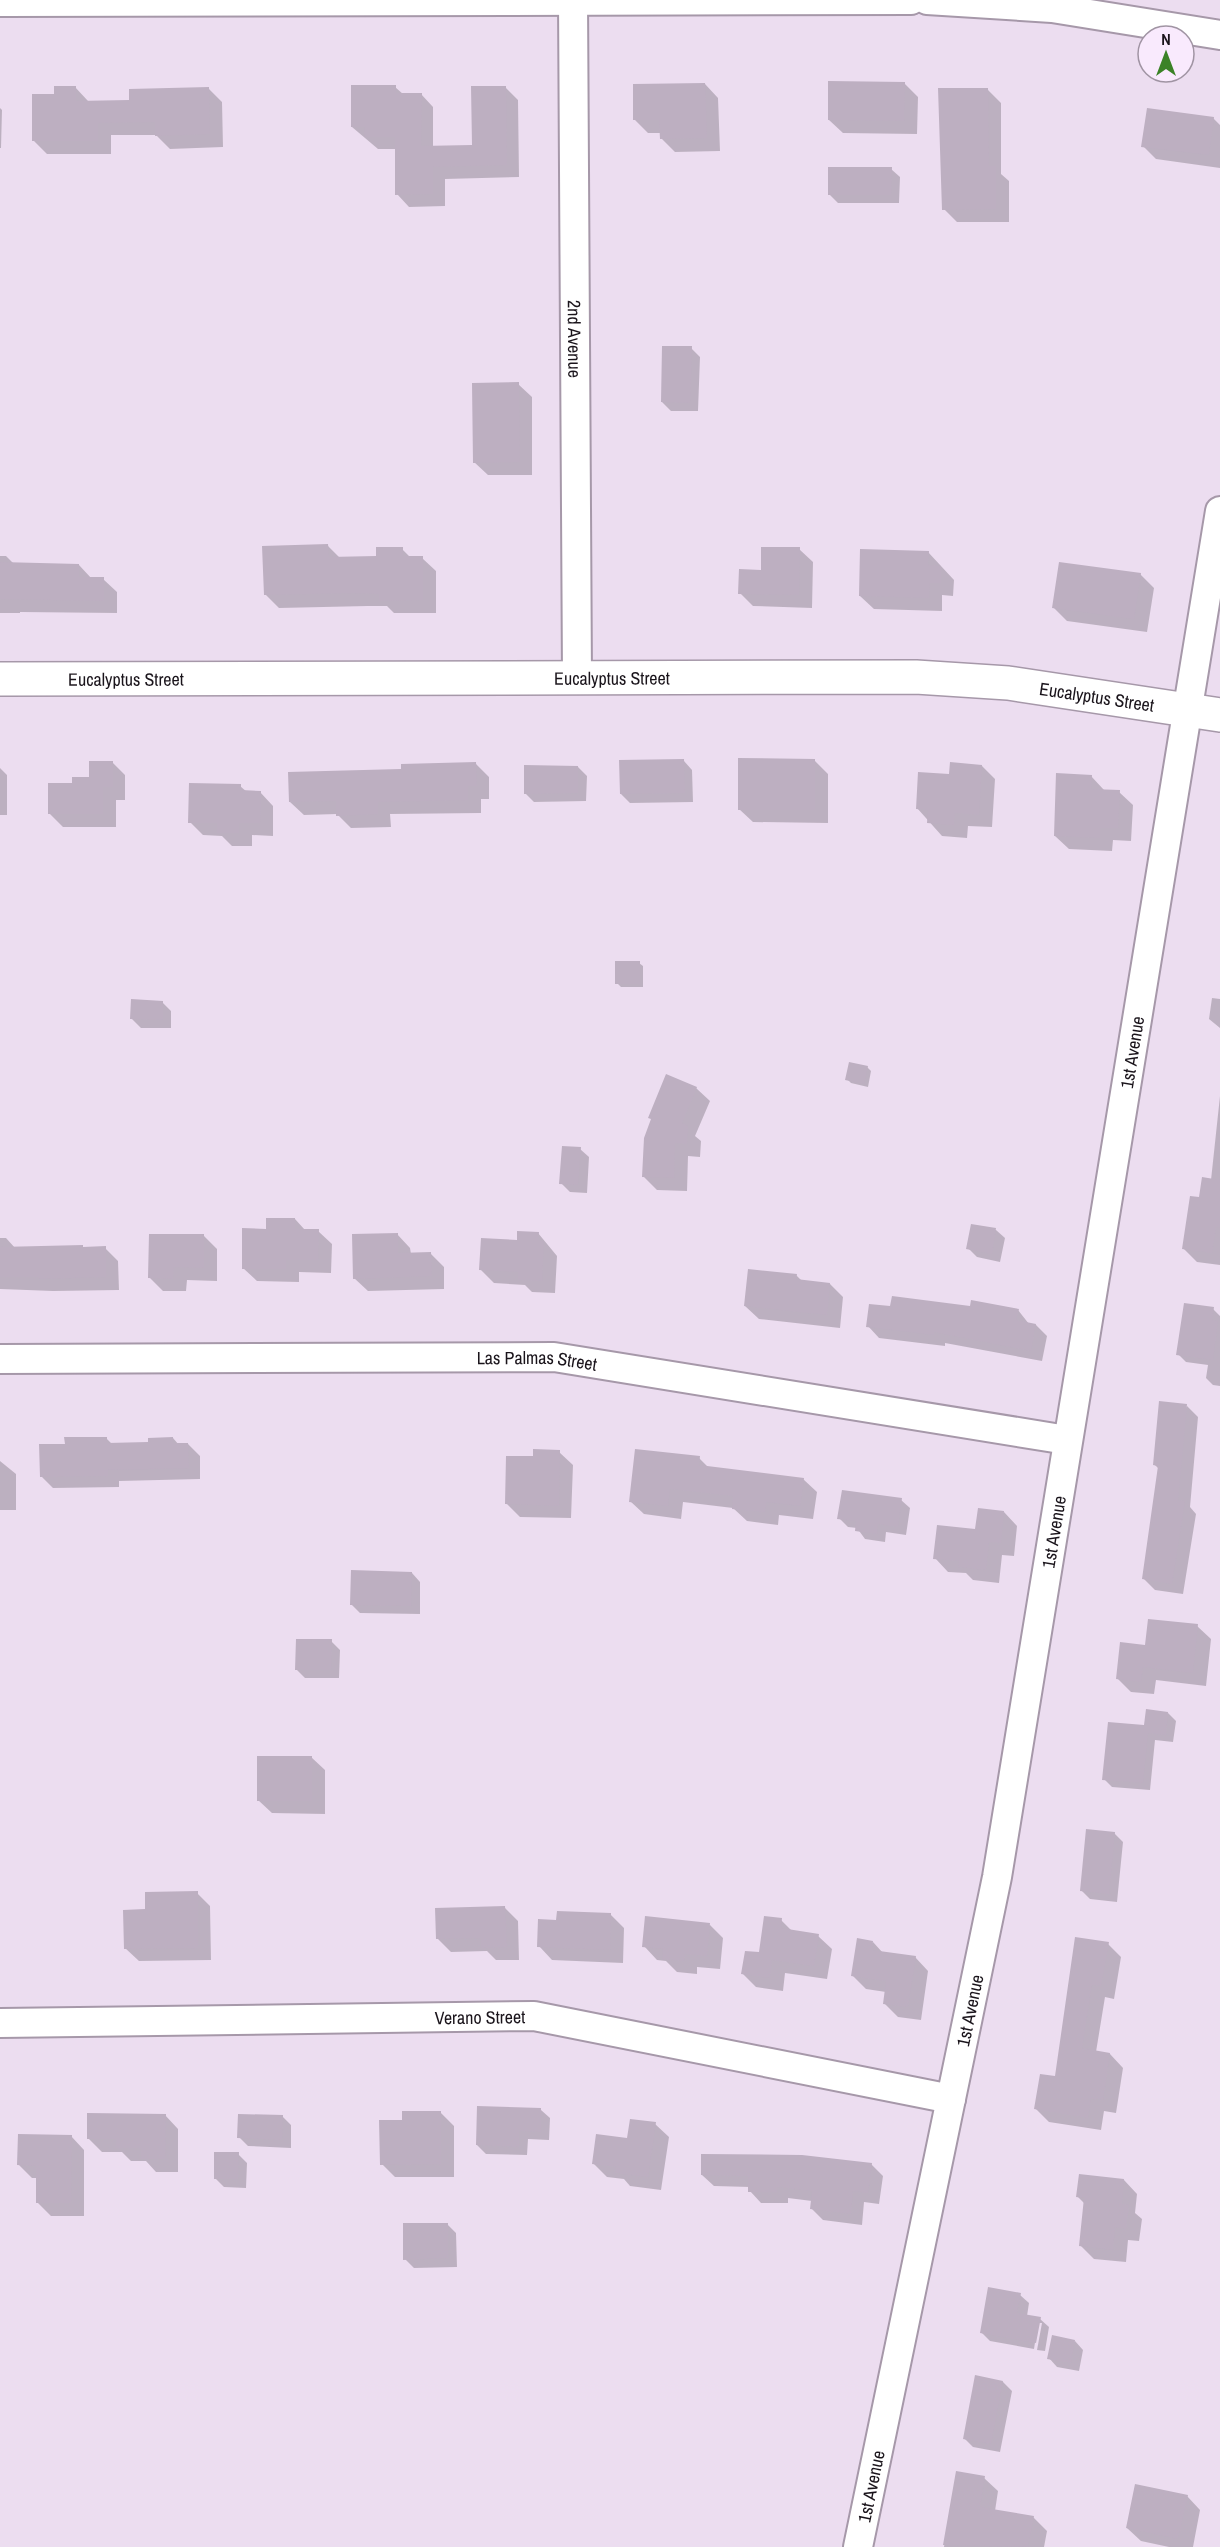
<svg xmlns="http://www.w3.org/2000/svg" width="1220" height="2547" viewBox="0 0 1220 2547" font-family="'Archivo Narrow',sans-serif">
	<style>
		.shadow { fill: #0003 }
		.building { fill: #bdafc1 }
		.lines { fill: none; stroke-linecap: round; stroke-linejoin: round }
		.minor-casing { stroke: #a698a9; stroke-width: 32 }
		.major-casing { stroke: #a698a9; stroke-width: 36 }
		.minor { stroke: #fff; stroke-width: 28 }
		.major { stroke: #fff; stroke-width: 33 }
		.labels { text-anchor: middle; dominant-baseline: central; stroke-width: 5; stroke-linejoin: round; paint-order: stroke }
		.street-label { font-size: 18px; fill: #1a141b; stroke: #f9eafd }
	</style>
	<rect width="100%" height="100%" fill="#ecddf0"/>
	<path class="shadow" d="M 904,83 L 918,97 L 917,134 L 843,133 L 829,120 Z
		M 705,84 L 718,98 L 720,151 L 675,152 L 662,139 L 661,133 L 648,133 L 635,120 Z
		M 75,87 L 88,101 L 131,101 L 209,89 L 222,102 L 223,147 L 170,149 L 156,135 L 111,135 L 111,154 L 47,154 L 34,141 L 56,96 Z
		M 395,87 L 403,94 L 421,94 L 433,107 L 433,147 L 474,147 L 505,87 L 518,100 L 519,177 L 445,179 L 445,206 L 409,207 L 397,194 L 396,149 L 378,149 L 352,127 Z
		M 940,90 L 988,90 L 1001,103 L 1001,174 L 1009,181 L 1009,222 L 957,222 L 944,209 Z
		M 0,108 L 2,110 L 1,148 L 0,148 Z
		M 1213,118 L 1220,125 L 1220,168 L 1156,159 L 1143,146 Z
		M 891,169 L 900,177 L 899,203 L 838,203 L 829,194 Z
		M 691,348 L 700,357 L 698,411 L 671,411 L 662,402 Z
		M 518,384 L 532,397 L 532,475 L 488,475 L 474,462 Z
		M 328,546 L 340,558 L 377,558 L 402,549 L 411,558 L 422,558 L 436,571 L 436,613 L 394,613 L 387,606 L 368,606 L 279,608 L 265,594 Z
		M 799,549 L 813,562 L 812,608 L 753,606 L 740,593 L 762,571 Z
		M 928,552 L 954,580 L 953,596 L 942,595 L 942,611 L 874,609 L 860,596 Z
		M 0,556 L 6,556 L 14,564 L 79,565 L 92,579 L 103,579 L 117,592 L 117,613 L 20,612 L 20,613 L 0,613 Z
		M 1140,574 L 1154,588 L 1147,632 L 1067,621 L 1054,608 Z
		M 684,761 L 692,770 L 693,802 L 630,803 L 621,794 Z
		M 815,761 L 828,774 L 828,823 L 753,822 L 739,809 Z
		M 112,762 L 125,775 L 125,800 L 116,800 L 116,827 L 63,827 L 49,813 L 74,784 L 90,779 Z
		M 476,764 L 489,777 L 489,799 L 481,799 L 481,813 L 390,814 L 391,827 L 351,828 L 337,814 L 304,815 L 290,802 L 402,771 Z
		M 982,766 L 995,779 L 992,827 L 968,826 L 967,838 L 942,836 L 917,808 L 950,776 Z
		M 578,767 L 587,776 L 586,801 L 534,802 L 525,793 Z
		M 0,768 L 7,775 L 7,815 L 0,815 Z
		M 1091,776 L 1104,790 L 1119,792 L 1133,805 L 1131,841 L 1113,840 L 1112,851 L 1069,849 L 1055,836 Z
		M 240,786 L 247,792 L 260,792 L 273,806 L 273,836 L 252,835 L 252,846 L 232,846 L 222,836 L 203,835 L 190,822 Z
		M 639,963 L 643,966 L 643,987 L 621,987 L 617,983 Z
		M 1212,998 L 1220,999 L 1220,1028 L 1209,1019 Z
		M 162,1002 L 171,1011 L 171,1028 L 141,1028 L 132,1019 Z
		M 867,1067 L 871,1071 L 868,1087 L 851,1083 L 847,1079 Z
		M 696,1088 L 710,1101 L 695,1136 L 701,1141 L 700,1157 L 688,1156 L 687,1191 L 657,1190 L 644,1177 Z
		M 1220,1096 L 1220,1265 L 1197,1262 L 1183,1248 L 1200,1199 L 1211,1180 Z
		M 580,1149 L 589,1157 L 587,1193 L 570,1192 L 561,1183 Z
		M 295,1219 L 305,1230 L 318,1231 L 332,1244 L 331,1273 L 299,1272 L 299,1282 L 257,1281 L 243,1268 L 268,1231 Z
		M 972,1226 L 996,1230 L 1005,1238 L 1000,1262 L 977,1257 L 968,1248 Z
		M 538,1233 L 557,1256 L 555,1293 L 532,1292 L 525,1285 L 494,1283 L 481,1270 L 518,1242 Z
		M 397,1234 L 410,1248 L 411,1254 L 430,1253 L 444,1267 L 444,1289 L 368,1291 L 354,1278 Z
		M 204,1236 L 217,1249 L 217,1281 L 187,1280 L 186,1291 L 163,1291 L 150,1278 Z
		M 0,1238 L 6,1238 L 16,1249 L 105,1248 L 118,1261 L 119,1290 L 53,1291 L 0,1289 Z
		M 796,1275 L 802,1281 L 830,1284 L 843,1297 L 840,1328 L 759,1319 L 745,1306 Z
		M 892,1308 L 1018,1310 L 1029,1324 L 1036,1325 L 1047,1336 L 1042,1361 L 945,1343 L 945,1346 L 879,1338 L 868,1326 Z
		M 1213,1309 L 1220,1316 L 1220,1386 L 1213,1385 L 1206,1378 L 1208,1365 L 1186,1362 L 1178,1354 Z
		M 1187,1406 L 1198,1417 L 1190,1507 L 1196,1514 L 1183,1594 L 1155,1590 L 1144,1579 L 1159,1469 L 1154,1464 Z
		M 106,1438 L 112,1444 L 150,1443 L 173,1438 L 179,1445 L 188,1444 L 200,1456 L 200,1479 L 119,1481 L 119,1487 L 53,1488 L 42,1477 L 66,1445 Z
		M 559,1452 L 573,1465 L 571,1518 L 520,1517 L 507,1504 L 535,1458 Z
		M 699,1458 L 709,1468 L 803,1479 L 817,1492 L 813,1519 L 779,1515 L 778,1525 L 747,1521 L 733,1508 L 683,1502 L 681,1519 L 644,1514 L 630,1501 Z
		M 0,1461 L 16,1474 L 16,1510 L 0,1510 Z
		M 901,1500 L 910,1508 L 906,1535 L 886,1532 L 885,1542 L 865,1539 L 857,1528 L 848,1527 L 839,1518 Z
		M 1004,1512 L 1017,1526 L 1014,1556 L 1002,1555 L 999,1583 L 973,1580 L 966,1573 L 948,1572 L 935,1558 Z
		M 412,1573 L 420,1582 L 420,1614 L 360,1613 L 351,1604 Z
		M 1197,1626 L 1211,1639 L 1206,1686 L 1156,1680 L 1154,1694 L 1131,1692 L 1117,1678 L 1146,1646 Z
		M 331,1641 L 340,1650 L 339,1678 L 305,1678 L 296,1669 Z
		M 1168,1713 L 1176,1721 L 1173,1742 L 1155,1740 L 1150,1790 L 1112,1787 L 1104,1779 L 1145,1727 Z
		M 311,1757 L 325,1770 L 325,1814 L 272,1813 L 258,1800 Z
		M 1114,1833 L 1123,1842 L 1117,1902 L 1090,1899 L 1081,1890 Z
		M 197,1893 L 210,1906 L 211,1960 L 139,1961 L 125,1948 L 147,1911 Z
		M 505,1908 L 518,1921 L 519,1960 L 496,1960 L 487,1951 L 451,1952 L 437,1938 Z
		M 610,1914 L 624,1928 L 623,1963 L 552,1960 L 539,1946 L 558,1921 Z
		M 781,1920 L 793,1932 L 818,1936 L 832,1949 L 827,1979 L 785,1973 L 783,1991 L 756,1987 L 743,1974 L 760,1954 Z
		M 710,1925 L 723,1938 L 720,1969 L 697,1967 L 697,1974 L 677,1972 L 666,1961 L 657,1960 L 644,1946 Z
		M 1076,1939 L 1108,1944 L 1121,1957 L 1114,1999 L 1105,1997 L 1096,2052 L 1110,2054 L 1123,2068 L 1116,2113 L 1104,2111 L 1101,2130 L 1049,2122 L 1035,2108 L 1056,2078 Z
		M 873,1942 L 883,1953 L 915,1957 L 928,1971 L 921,2020 L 898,2017 L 885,2004 L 886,1992 L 866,1989 L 853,1976 Z
		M 541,2110 L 550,2118 L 549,2140 L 528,2139 L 527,2155 L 486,2154 L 477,2145 Z
		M 440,2112 L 454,2126 L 454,2177 L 395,2177 L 382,2164 L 404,2122 Z
		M 165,2115 L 178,2129 L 178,2172 L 156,2172 L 146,2161 L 131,2161 L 122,2152 L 102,2152 L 88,2138 Z
		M 282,2116 L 291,2125 L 291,2148 L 248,2146 L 239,2137 Z
		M 655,2124 L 669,2137 L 661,2190 L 630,2186 L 624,2179 L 607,2177 L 593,2163 Z
		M 71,2136 L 84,2150 L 84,2216 L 51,2216 L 37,2202 L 38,2178 L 32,2178 L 19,2165 Z
		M 238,2154 L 247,2163 L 246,2188 L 224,2187 L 215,2178 Z
		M 871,2164 L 883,2176 L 879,2204 L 864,2202 L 862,2225 L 823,2220 L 812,2209 L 812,2201 L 788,2198 L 788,2203 L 761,2203 L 750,2191 L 750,2187 L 714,2186 L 702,2175 Z
		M 1124,2180 L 1137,2194 L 1135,2213 L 1142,2219 L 1139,2241 L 1128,2240 L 1126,2262 L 1094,2259 L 1081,2246 L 1085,2204 L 1078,2197 Z
		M 447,2224 L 456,2233 L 457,2267 L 414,2268 L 405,2259 Z
		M 1020,2295 L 1029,2303 L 1027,2316 L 1040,2319 L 1049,2327 L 1045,2351 L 1037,2350 L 1042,2323 L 1038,2323 L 1034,2349 L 990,2341 L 982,2333 Z
		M 1075,2341 L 1083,2350 L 1079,2371 L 1057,2367 L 1049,2358 Z
		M 976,2377 L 1003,2382 L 1012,2391 L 1000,2452 L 973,2447 L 964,2438 Z
		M 957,2473 L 984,2478 L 998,2491 L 995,2511 L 1033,2517 L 1047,2531 L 1044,2547 L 944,2547 Z
		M 1187,2496 L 1200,2510 L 1193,2547 L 1169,2547 L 1141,2541 L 1127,2528 Z"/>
	<path class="building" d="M 828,81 L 905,82 L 904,121 L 828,120 Z
		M 705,83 L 707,138 L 660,139 L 659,120 L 633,120 L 633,84 Z
		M 351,85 L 396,85 L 396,93 L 422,93 L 421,146 L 472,145 L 471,86 L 506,86 L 507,165 L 433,167 L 433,194 L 395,195 L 395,137 L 364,137 L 365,127 L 351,127 Z
		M 54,86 L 76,86 L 76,101 L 129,100 L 129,89 L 209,87 L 210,134 L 155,136 L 155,122 L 98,123 L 98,141 L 32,141 L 32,94 L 54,94 Z
		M 938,88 L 988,88 L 989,166 L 996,166 L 996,209 L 942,210 Z
		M 1147,108 L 1214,117 L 1209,155 L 1141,147 Z
		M 828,167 L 892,167 L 891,195 L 828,195 Z
		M 662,346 L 692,346 L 690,403 L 661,402 Z
		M 519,382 L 520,462 L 473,463 L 472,383 Z
		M 328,544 L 329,557 L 376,556 L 376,547 L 403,547 L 403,556 L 423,556 L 423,600 L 379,601 L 379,594 L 354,593 L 264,595 L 262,546 Z
		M 761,547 L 800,547 L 799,595 L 738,594 L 739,569 L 761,570 Z
		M 860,549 L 929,551 L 928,565 L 941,566 L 941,583 L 930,583 L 929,598 L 859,596 Z
		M 0,562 L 79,564 L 79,577 L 104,577 L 104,601 L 0,599 Z
		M 1059,562 L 1141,573 L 1134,619 L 1052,608 Z
		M 738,758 L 815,759 L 815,810 L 738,810 Z
		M 684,759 L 685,793 L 620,794 L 619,760 Z
		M 89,761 L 113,761 L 113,787 L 103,787 L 103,814 L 48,814 L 48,783 L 72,783 L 72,777 L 89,777 Z
		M 476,762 L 477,786 L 468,786 L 468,800 L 378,802 L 378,814 L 336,816 L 336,801 L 289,802 L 288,772 L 401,769 L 401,764 Z
		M 950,762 L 982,765 L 979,815 L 955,813 L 954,825 L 927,823 L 928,810 L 916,809 L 918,772 L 949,774 Z
		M 524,765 L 578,766 L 578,793 L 524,794 Z
		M 1056,773 L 1092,775 L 1091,789 L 1120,790 L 1118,828 L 1100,828 L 1100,838 L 1054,836 Z
		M 189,783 L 241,784 L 241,790 L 261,791 L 260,823 L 239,823 L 239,833 L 217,833 L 217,823 L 188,823 Z
		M 615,961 L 640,961 L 640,984 L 615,984 Z
		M 131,999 L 163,1001 L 163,1020 L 130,1019 Z
		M 849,1062 L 868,1066 L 864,1084 L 845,1080 Z
		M 666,1074 L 697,1087 L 682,1123 L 688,1126 L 687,1144 L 675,1143 L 674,1178 L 642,1177 L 644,1138 L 651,1119 L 648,1118 Z
		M 562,1146 L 581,1147 L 578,1185 L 559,1184 Z
		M 1202,1177 L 1220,1180 L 1220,1228 L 1216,1227 L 1212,1253 L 1182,1249 L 1190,1196 L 1199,1197 Z
		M 266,1218 L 295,1218 L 295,1229 L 319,1229 L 318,1260 L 286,1260 L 286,1269 L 242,1269 L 242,1228 L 266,1229 Z
		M 971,1224 L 996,1228 L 992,1254 L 966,1249 Z
		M 517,1231 L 539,1232 L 538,1240 L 544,1241 L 542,1281 L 518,1280 L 518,1272 L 479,1270 L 481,1238 L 517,1240 Z
		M 398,1233 L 398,1253 L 431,1252 L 432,1276 L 353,1279 L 352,1234 Z
		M 149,1234 L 204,1234 L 204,1268 L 174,1267 L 173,1279 L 148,1278 Z
		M 83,1245 L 83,1247 L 106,1246 L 106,1277 L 39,1279 L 39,1277 L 0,1277 L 0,1247 Z
		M 748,1269 L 797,1274 L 796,1279 L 830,1283 L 827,1315 L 744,1306 Z
		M 892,1296 L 970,1306 L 971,1300 L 1019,1309 L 1016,1320 L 1036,1324 L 1031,1351 L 934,1332 L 934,1335 L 866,1327 L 869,1304 L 890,1306 Z
		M 1184,1303 L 1214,1307 L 1212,1320 L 1218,1321 L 1213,1360 L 1176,1355 Z
		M 1159,1401 L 1187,1404 L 1178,1500 L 1185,1501 L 1172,1584 L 1142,1579 L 1158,1466 L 1153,1465 Z
		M 64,1437 L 107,1437 L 107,1443 L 148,1442 L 148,1438 L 173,1437 L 173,1443 L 188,1443 L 189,1468 L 108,1470 L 108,1476 L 40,1477 L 39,1444 L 65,1444 Z
		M 533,1449 L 560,1450 L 559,1506 L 505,1504 L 506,1456 L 533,1456 Z
		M 635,1449 L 700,1456 L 699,1465 L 804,1478 L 800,1506 L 766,1502 L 765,1512 L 732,1509 L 733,1496 L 670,1489 L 668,1506 L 629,1502 Z
		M 842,1490 L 902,1498 L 898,1527 L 878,1524 L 877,1534 L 855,1531 L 856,1521 L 837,1519 Z
		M 978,1508 L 1004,1511 L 1001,1543 L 989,1542 L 986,1570 L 958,1567 L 959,1561 L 933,1559 L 937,1525 L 975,1529 Z
		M 351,1570 L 412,1572 L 411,1606 L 350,1605 Z
		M 1148,1619 L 1198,1624 L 1193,1673 L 1143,1667 L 1141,1682 L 1116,1679 L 1120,1642 L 1145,1645 Z
		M 296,1639 L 332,1639 L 331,1670 L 295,1670 Z
		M 1146,1709 L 1168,1712 L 1166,1735 L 1148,1733 L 1143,1783 L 1102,1780 L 1108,1722 L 1144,1725 Z
		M 257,1756 L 312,1756 L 312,1801 L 257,1801 Z
		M 1086,1829 L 1115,1832 L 1109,1894 L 1080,1891 Z
		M 198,1891 L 198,1948 L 124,1949 L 123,1910 L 145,1909 L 145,1892 Z
		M 505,1906 L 507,1947 L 481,1948 L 481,1938 L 436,1939 L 435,1908 Z
		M 557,1911 L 611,1913 L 610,1950 L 537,1947 L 538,1919 L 556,1920 Z
		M 645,1916 L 710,1923 L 707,1956 L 685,1954 L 684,1961 L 662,1959 L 663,1949 L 642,1947 Z
		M 764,1916 L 782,1918 L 781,1928 L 819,1934 L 814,1966 L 772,1960 L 770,1978 L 741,1974 L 745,1951 L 759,1952 Z
		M 1075,1937 L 1109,1942 L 1101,1986 L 1092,1985 L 1082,2048 L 1110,2053 L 1103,2100 L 1091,2099 L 1088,2118 L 1034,2109 L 1040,2074 L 1055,2076 Z
		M 857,1938 L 873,1941 L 872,1950 L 916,1956 L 908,2007 L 883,2004 L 886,1981 L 851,1976 Z
		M 477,2106 L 541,2108 L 541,2132 L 519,2131 L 519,2147 L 476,2145 Z
		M 402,2111 L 441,2111 L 441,2164 L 380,2165 L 379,2120 L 402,2120 Z
		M 87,2113 L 166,2114 L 165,2159 L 141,2159 L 141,2148 L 116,2148 L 116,2139 L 87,2139 Z
		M 238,2114 L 283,2115 L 282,2140 L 237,2138 Z
		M 630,2119 L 656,2122 L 648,2177 L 615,2173 L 616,2167 L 592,2164 L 596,2134 L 627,2138 Z
		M 18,2134 L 72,2135 L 71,2203 L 36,2203 L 36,2166 L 17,2165 Z
		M 214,2152 L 239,2152 L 238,2179 L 214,2179 Z
		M 701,2154 L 802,2155 L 872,2163 L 868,2193 L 853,2191 L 851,2214 L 810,2209 L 812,2191 L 777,2187 L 777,2192 L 748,2192 L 748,2176 L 701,2175 Z
		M 1079,2174 L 1124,2179 L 1122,2204 L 1129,2205 L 1126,2229 L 1115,2227 L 1113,2250 L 1079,2246 L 1084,2198 L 1076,2197 Z
		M 403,2223 L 448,2223 L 448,2258 L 403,2260 Z
		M 988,2287 L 1021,2293 L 1017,2313 L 1041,2317 L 1036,2343 L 980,2333 Z
		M 1052,2335 L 1075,2340 L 1071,2363 L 1047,2359 Z
		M 975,2375 L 1003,2381 L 991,2444 L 963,2439 Z
		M 956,2471 L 985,2476 L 980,2507 L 1034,2516 L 1028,2547 L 943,2545 Z
		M 1135,2484 L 1188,2495 L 1178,2539 L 1126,2528 Z"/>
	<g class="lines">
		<defs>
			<g id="minor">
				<path id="s1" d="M 573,0 L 577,677"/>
				<path d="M 927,0 L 1052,8 L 1220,35"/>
				<path d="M 0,2 L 911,0"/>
				<path id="s2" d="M 0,1359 L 554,1357 L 1067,1440"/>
				<path id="s3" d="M 0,2023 L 534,2016 L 951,2099"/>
				<path id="s4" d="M 858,2547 L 997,1877 L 1220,511"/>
			</g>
			<g id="major">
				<path id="s5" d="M 0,679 L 916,677 L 1008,683 L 1220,715"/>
			</g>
		</defs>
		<use href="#minor" class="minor-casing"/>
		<use href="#major" class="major-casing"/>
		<use href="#minor" class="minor"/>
		<use href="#major" class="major"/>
	</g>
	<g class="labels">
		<g class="street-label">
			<text stroke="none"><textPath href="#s1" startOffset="339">2nd Avenue</textPath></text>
			<text stroke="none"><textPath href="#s5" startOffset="612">Eucalyptus Street</textPath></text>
			<text stroke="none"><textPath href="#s5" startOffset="126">Eucalyptus Street</textPath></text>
			<text stroke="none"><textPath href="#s5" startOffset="1098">Eucalyptus Street</textPath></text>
			<text stroke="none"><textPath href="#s4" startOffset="1520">1st Avenue</textPath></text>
			<text stroke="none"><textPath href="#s2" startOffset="537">Las Palmas Street</textPath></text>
			<text stroke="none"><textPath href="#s4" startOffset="1034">1st Avenue</textPath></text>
			<text stroke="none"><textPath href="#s4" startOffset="548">1st Avenue</textPath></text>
			<text stroke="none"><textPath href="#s3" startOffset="480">Verano Street</textPath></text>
			<text stroke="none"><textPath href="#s4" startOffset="62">1st Avenue</textPath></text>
		</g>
	</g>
	<g transform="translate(1166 54)"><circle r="28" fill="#f9eafd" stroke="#a094a3" stroke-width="1.5"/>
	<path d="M0-4.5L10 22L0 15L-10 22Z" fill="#3b8227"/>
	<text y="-9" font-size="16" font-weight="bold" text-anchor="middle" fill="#1a141b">N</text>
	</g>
</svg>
